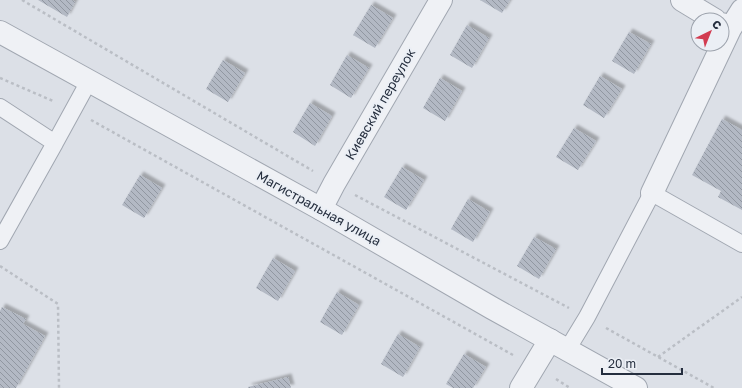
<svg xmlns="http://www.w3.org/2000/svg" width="742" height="388" viewBox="0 0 742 388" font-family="'Golos Text',sans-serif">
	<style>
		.building { fill: url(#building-back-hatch); filter: url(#shadow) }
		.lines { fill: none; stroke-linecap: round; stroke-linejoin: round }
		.service-casing { stroke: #a1a7b1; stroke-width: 18 }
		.minor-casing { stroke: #a1a7b1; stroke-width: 24 }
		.tertiary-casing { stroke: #a1a7b1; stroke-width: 24 }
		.path { stroke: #babec5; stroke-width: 2.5; stroke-dasharray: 3 3; stroke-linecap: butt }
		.service { stroke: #eff1f5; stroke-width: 16 }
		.minor { stroke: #eff1f5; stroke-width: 22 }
		.tertiary { stroke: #eff1f5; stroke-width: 22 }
		.labels { text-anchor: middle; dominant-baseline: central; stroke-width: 4; stroke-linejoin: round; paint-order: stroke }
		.street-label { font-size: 13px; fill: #252e3e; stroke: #ebeff5 }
	</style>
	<defs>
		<pattern id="building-back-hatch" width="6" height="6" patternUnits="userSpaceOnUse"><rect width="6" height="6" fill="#b3b9c4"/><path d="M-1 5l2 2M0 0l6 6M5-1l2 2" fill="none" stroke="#9197a1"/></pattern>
		<filter id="shadow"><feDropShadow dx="3.5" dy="-3.5" stdDeviation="1" flood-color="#0004"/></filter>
	</defs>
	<rect width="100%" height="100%" fill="#dce0e7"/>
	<path class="building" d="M 38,0 L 72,0 L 75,2 L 67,17 Z
		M 480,0 L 510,0 L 502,13 Z
		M 371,5 L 393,18 L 375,48 L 353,35 Z
		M 467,25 L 489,38 L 472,68 L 450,55 Z
		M 629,32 L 651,44 L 634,74 L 612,61 Z
		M 347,55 L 369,68 L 351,98 L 330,85 Z
		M 223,60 L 245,73 L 228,102 L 206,89 Z
		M 600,76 L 622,89 L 604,118 L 583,105 Z
		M 440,78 L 462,91 L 445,121 L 423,108 Z
		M 310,103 L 332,116 L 315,146 L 293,132 Z
		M 722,119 L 742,130 L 742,210 L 718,197 L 721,191 L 692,175 Z
		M 574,128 L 596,141 L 578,170 L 556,157 Z
		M 402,167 L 424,180 L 406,210 L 384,197 Z
		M 140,175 L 162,188 L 144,218 L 122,205 Z
		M 468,199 L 490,212 L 473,242 L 451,229 Z
		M 534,237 L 556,249 L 539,279 L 517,266 Z
		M 273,258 L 295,271 L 278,301 L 256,288 Z
		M 337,292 L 359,305 L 342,335 L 320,322 Z
		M 2,307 L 26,319 L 23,324 L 45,336 L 16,388 L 0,388 L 0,311 Z
		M 398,334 L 420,347 L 403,377 L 381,364 Z
		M 464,354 L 486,367 L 473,388 L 453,388 L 446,384 Z
		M 288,377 L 291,388 L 248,388 L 248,387 Z"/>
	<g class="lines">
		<defs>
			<path id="service" d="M 0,107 L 55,143 L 0,241
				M 55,143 L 89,81
				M 567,350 L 587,317 L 652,193 L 742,244"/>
			<path id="minor" d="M 682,0 L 715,20
				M 730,29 L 742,10
				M 652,193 L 730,29 L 722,24
				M 321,209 L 334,184 L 441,0
				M 521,388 L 550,340"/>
			<path id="tertiary" d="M 0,32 L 321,209 L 492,308 L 636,388"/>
		</defs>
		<use href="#service" class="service-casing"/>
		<use href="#minor" class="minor-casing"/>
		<use href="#tertiary" class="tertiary-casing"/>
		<path class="path" d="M 22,0 L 313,171
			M 0,78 L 53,101
			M 91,120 L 513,355
			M 355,195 L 569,308
			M 0,266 L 58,304 L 59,388
			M 606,328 L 714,388
			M 658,357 L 742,297
			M 556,379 L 570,388"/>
		<use href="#service" class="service"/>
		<use href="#minor" class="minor"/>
		<use href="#tertiary" class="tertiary"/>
	</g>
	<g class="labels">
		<g class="street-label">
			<text transform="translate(380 104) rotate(-60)">Киевский переулок</text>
			<text transform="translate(319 208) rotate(29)">Магистральная улица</text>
		</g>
	</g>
	<g transform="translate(710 32) rotate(43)"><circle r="19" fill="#ebeff5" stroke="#9ca2ac"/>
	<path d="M0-3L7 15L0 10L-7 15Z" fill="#d23b50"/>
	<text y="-6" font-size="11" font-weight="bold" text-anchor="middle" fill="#252e3e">С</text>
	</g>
	<path d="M602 368v6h80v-6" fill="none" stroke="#252e3e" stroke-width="2"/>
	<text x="608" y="368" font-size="12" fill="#252e3e" stroke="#ebeff5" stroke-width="3" paint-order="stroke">20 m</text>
</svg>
